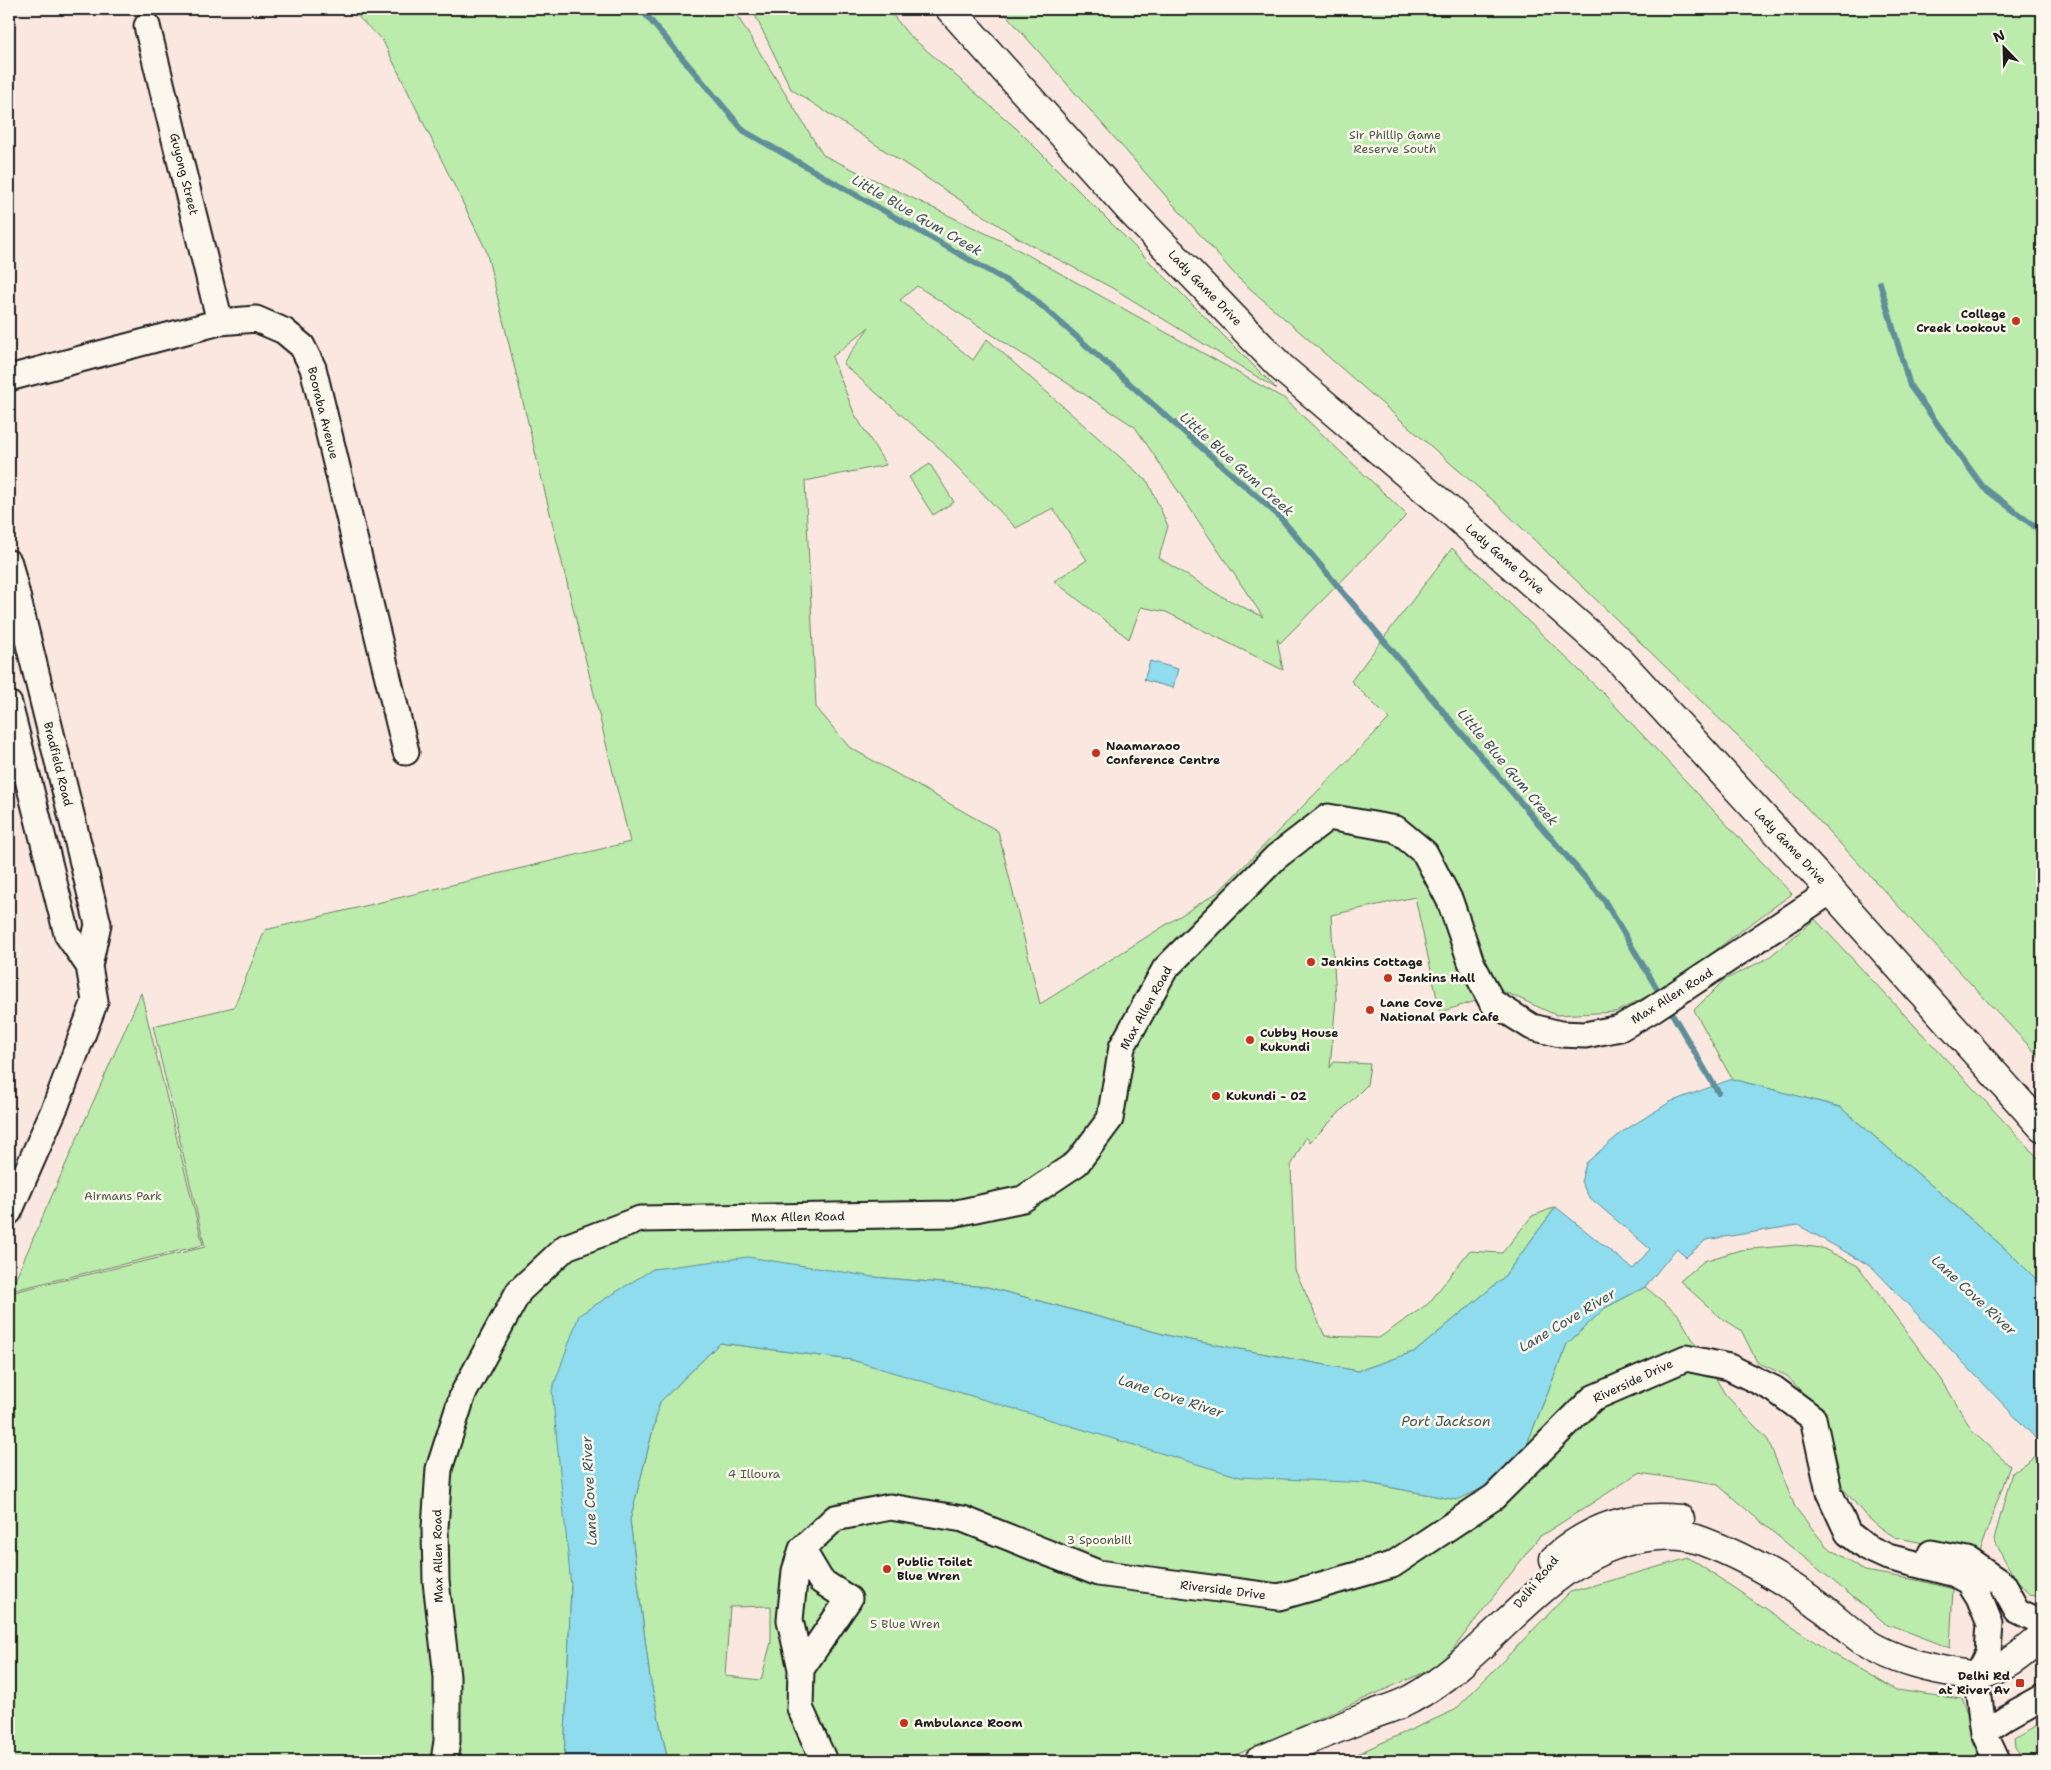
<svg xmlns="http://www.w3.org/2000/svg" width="2051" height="1770" viewBox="0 0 2051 1770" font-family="'Shantell Sans',sans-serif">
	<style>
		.green { fill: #bbecab; stroke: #6c8464; fill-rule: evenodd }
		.water { fill: #8edced; stroke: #608f99 }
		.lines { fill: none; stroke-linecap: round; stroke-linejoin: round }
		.stream { stroke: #608f99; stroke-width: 6 }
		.street-casing { stroke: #1c1c1c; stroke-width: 29 }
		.secondary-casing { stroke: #1c1c1c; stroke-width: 31 }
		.primary-casing { stroke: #1c1c1c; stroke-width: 31 }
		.street { stroke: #fbf7ec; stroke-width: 25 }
		.secondary { stroke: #fbf7ec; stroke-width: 28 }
		.primary { stroke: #fbf7ec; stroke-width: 28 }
		.poi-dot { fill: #c8321e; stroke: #fbf7ec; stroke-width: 2 }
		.labels { text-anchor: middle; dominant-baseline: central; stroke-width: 5; stroke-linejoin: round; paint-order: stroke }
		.park-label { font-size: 12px; fill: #4c5a47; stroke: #fbf7ec }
		.street-label { font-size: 12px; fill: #1c1c1c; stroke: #fbf7ec }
		.poi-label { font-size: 12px; font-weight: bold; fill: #1c1c1c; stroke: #fbf7ec; text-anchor: start }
		.water-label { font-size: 14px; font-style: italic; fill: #3e565b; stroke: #fbf7ec }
	</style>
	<rect width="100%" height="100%" fill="#fae8e0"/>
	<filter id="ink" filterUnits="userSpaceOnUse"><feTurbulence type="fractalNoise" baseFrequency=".02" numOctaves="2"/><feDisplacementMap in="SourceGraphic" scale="10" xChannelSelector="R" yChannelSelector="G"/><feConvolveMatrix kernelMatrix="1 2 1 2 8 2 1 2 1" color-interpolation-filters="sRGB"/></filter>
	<g filter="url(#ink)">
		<path class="green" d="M 350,9 L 733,9 L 823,155 L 1008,244 L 1285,399 L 1407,515 L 1280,643 L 1277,639 L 1283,670 L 1166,612 L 1141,607 L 1129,639 L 1054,581 L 1087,560 L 1053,508 L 1016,528 L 936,445 L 843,364 L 869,327 L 832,357 L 854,413 L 886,465 L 805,481 L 816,707 L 849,747 L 998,831 L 1040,1004 L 1218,892 L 1389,719 L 1351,681 L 1452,548 L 1604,694 L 1792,894 L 1731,938 L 1681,979 L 1616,1012 L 1556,1015 L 1505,992 L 1440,1012 L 1415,897 L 1331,915 L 1336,999 L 1330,1068 L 1334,1062 L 1370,1064 L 1367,1085 L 1310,1142 L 1306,1137 L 1291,1166 L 1295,1270 L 1325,1336 L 1379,1338 L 1429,1303 L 1469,1251 L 1502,1253 L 1532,1216 L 1556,1207 L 1503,1278 L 1416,1351 L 1358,1371 L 1174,1337 L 987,1287 L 874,1277 L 653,1269 L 571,1586 L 564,1761 L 9,1761 L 9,1293 L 205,1247 L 153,1026 L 234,1007 L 265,930 L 630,842 L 486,250 L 383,41 ZM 917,286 L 1135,427 L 1263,617 L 1219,595 L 1159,558 L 1168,526 L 1148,482 L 987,339 L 973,360 L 900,300 Z
			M 752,9 L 888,9 L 908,34 L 1017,129 L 1277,389 L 1116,290 L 1018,238 L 791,89 Z
			M 1001,9 L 2042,9 L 2042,1060 L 1763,761 L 1496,503 L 1238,278 Z
			M 930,464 L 954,502 L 933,515 L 909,477 Z
			M 1815,919 L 2042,1162 L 2042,1285 L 2008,1251 L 1840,1107 L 1732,1079 L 1694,1010 L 1724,980 L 1768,958 Z
			M 141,993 L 203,1245 L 10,1291 Z
			M 1796,1245 L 1822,1248 L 1858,1266 L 1942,1380 L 1973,1432 L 2010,1466 L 1978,1555 L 1895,1537 L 1880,1528 L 1864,1514 L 1838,1482 L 1819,1410 L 1787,1376 L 1757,1362 L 1741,1330 L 1720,1317 L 1680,1281 L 1704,1261 L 1740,1250 Z
			M 1645,1287 L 1677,1313 L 1725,1394 L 1768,1440 L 1795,1507 L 1826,1546 L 1865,1571 L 1916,1580 L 1953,1589 L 1950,1648 L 1885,1623 L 1769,1529 L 1718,1485 L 1639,1473 L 1539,1537 L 1441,1665 L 1222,1761 L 668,1761 L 650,1678 L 630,1520 L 660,1402 L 720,1343 L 852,1360 L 1367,1483 L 1457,1500 L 1525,1449 L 1567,1344 L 1605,1308 ZM 771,1606 L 771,1642 L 761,1680 L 725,1676 L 730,1607 Z
			M 2034,1457 L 2042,1464 L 2042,1596 L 2029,1594 L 2016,1581 L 1994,1540 L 2012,1472 Z
			M 1689,1558 L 1830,1652 L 1896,1690 L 1961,1699 L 1974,1731 L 1984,1751 L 1964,1761 L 1341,1761 L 1455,1710 L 1570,1592 Z
			M 2042,1722 L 2042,1761 L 2024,1761 L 2015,1748 L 2014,1739 Z"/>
		<path class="water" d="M 1150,661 L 1178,669 L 1173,688 L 1144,680 Z
			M 1732,1079 L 1840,1107 L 2008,1251 L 2042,1285 L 2042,1445 L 1872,1267 L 1798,1225 L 1706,1240 L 1686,1257 L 1676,1249 L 1645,1287 L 1605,1308 L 1567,1344 L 1525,1449 L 1502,1479 L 1457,1500 L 1367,1483 L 1240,1477 L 852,1360 L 720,1343 L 660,1402 L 630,1520 L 650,1678 L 668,1761 L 564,1761 L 571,1586 L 552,1390 L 579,1315 L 653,1269 L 748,1257 L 874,1277 L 987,1287 L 1174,1337 L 1358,1371 L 1416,1351 L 1503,1278 L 1556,1207 L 1633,1269 L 1650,1249 L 1589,1197 L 1581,1182 L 1586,1163 L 1622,1132 L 1670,1102 Z"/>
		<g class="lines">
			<path class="stream" d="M 641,9 L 744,131 L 1026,292 L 1279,516 L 1457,728 L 1604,900 L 1662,997
				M 1880,283 L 1910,386 L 1983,487 L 2042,532
				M 1667,1005 L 1718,1092"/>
			<defs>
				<path id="street" d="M 147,26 L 220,322
					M 9,378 L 220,322 L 256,319 L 284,331 L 302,346 L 313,368 L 406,752
					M 9,563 L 98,924 L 89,966 L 95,1001 L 56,1105 L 9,1212
					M 9,704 L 67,934 L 89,966
					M 1931,1553 L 1967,1560 L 2002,1584 L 2017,1611 L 2042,1623
					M 801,1669 L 849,1599 L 821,1581 L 802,1549
					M 1984,1733 L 2006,1718 L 2042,1698
					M 444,1761 L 447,1741 L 447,1677 L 436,1581 L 435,1528 L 439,1469 L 463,1394 L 519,1291 L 566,1247 L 640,1219 L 952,1214 L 1023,1199 L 1077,1163 L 1110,1119 L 1122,1047 L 1165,969 L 1276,857 L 1328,817 L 1396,829 L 1425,853 L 1450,901 L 1471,962 L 1492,1002 L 1532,1027 L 1560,1034 L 1585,1035 L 1620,1028 L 1650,1011 L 1831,891
					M 824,1761 L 800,1708 L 801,1669 L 790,1620 L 795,1571 L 802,1549 L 835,1518 L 890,1507 L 963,1519 L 1098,1573 L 1279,1597 L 1392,1565 L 1494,1497 L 1593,1398 L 1686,1358 L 1729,1367 L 1774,1389 L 1813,1418 L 1829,1492 L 1848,1533 L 1866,1547 L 1888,1557 L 1955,1574 L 1969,1581 L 1979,1597 L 1990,1624 L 1988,1652 L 1976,1676 L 1984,1733 L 1997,1761"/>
				<path id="secondary" d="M 950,9 L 1128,208 L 1282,368 L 1448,509 L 1621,662 L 1831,891 L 2042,1127"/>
				<path id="primary" d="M 1554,1559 C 1592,1526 1630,1514 1680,1519
					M 1259,1761 C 1294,1745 1330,1732 1366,1717 C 1380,1711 1397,1707 1411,1699 C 1498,1652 1552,1543 1658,1536 C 1672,1535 1689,1536 1702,1541 C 1746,1557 1787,1582 1824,1609 C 1841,1622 1858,1640 1877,1649 C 1908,1665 1942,1671 1976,1676 C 2003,1671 2022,1654 2042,1637"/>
			</defs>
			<use href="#street" class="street-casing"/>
			<use href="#secondary" class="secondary-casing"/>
			<use href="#primary" class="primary-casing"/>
			<use href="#street" class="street"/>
			<use href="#secondary" class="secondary"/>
			<use href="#primary" class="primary"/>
		</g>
	</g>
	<g class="poi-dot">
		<circle cx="2016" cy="321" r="5"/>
		<circle cx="1096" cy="753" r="5"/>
		<circle cx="1311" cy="962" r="5"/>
		<circle cx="1388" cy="978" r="5"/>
		<circle cx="1370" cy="1010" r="5"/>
		<circle cx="1250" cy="1040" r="5"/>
		<circle cx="1216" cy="1096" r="5"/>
		<circle cx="887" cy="1569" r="5"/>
		<rect x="2015" y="1678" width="10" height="10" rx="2.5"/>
		<circle cx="904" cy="1723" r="5"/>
	</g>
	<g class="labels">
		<g class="park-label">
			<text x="1395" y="135">Sir Phillip Game<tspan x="1395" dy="14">Reserve South</tspan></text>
			<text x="123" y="1196">Airmans Park</text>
			<text x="754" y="1474">4 Illoura</text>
			<text x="1099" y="1540">3 Spoonbill</text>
			<text x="905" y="1624">5 Blue Wren</text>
		</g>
		<g class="street-label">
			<text transform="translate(184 174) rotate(76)">Guyong Street</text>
			<text transform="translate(1205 288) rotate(46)">Lady Game Drive</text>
			<text transform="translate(323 413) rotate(76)">Booraba Avenue</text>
			<text transform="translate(1505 559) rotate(41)">Lady Game Drive</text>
			<text transform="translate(58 764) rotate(76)">Bradfield Road</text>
			<text transform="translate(1790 846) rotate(47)">Lady Game Drive</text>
			<text transform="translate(1672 996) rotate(-32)">Max Allen Road</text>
			<text transform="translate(1146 1008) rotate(-61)">Max Allen Road</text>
			<text transform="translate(798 1217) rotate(-1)">Max Allen Road</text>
			<text transform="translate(1633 1381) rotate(-25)">Riverside Drive</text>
			<text transform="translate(438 1556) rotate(-91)">Max Allen Road</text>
			<text transform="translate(1536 1582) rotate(-51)">Delhi Road</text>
			<text transform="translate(1223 1590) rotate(7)">Riverside Drive</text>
		</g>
		<g class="poi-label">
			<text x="2006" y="314" text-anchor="end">College<tspan x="2006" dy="14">Creek Lookout</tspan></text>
			<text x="1106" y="746">Naamaraoo<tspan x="1106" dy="14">Conference Centre</tspan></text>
			<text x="1321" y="962">Jenkins Cottage</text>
			<text x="1398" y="978">Jenkins Hall</text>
			<text x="1380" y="1003">Lane Cove<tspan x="1380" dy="14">National Park Cafe</tspan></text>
			<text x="1260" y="1033">Cubby House<tspan x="1260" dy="14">Kukundi</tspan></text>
			<text x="1226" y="1096">Kukundi - 02</text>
			<text x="897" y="1562">Public Toilet<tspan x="897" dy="14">Blue Wren</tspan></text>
			<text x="2010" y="1676" text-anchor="end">Delhi Rd<tspan x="2010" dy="14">at River Av</tspan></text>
			<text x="914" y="1723">Ambulance Room</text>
		</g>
		<g class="water-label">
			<text transform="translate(917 215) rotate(30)">Little Blue Gum Creek</text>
			<text transform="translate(1237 464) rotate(42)">Little Blue Gum Creek</text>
			<text transform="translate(1508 767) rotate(50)">Little Blue Gum Creek</text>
			<text transform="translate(1974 1295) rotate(43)">Lane Cove River</text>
			<text transform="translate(1567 1320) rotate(-31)">Lane Cove River</text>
			<text transform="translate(1171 1396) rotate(18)">Lane Cove River</text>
			<text x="1446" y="1421">Port Jackson</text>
			<text transform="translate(589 1491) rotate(-93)">Lane Cove River</text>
		</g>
	</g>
	<rect width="2051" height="1770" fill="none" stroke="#fbf7ec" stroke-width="30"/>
	<rect x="15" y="15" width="2021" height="1740" fill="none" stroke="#1c1c1c" stroke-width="2" filter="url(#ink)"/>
	<g transform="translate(2004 48) rotate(337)" stroke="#fbf7ec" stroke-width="4" paint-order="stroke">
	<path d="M0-4L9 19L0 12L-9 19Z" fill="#1c1c1c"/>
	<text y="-8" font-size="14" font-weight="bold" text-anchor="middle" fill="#1c1c1c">N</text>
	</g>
</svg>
